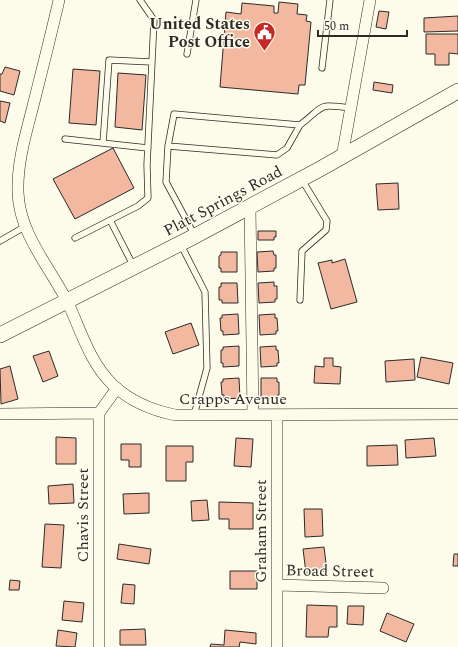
<svg xmlns="http://www.w3.org/2000/svg" width="458" height="647" viewBox="0 0 458 647" font-family="Spectral,serif">
	<style>
		.building { fill: #f2b8a0; stroke: #2b2b2b }
		.lines { fill: none; stroke-linecap: round; stroke-linejoin: round }
		.lane-casing { stroke: #2b2b2b; stroke-width: 7 }
		.street-casing { stroke: #2b2b2b; stroke-width: 12 }
		.secondary-casing { stroke: #2b2b2b; stroke-width: 16 }
		.lane { stroke: #fdfbea; stroke-width: 5.5 }
		.street { stroke: #fdfbea; stroke-width: 11 }
		.secondary { stroke: #fdfbea; stroke-width: 15 }
		.labels { text-anchor: middle; dominant-baseline: central; stroke-width: 3; stroke-linejoin: round; paint-order: stroke }
		.poi-label { font-size: 16px; font-weight: bold; fill: #2b2b2b; stroke: #fdfbea; text-anchor: end }
		.street-label { font-size: 16px; fill: #2b2b2b; stroke: #fdfbea }
	</style>
	<rect width="100%" height="100%" fill="#fdfbea"/>
	<path class="building" d="M 279,2 L 298,4 L 297,14 L 307,15 L 306,21 L 311,22 L 305,85 L 299,85 L 298,94 L 220,87 L 226,12 L 241,14 L 242,3 L 274,6 L 274,13 L 278,13 Z
		M 379,11 L 389,12 L 386,29 L 376,27 Z
		M 458,16 L 458,31 L 424,32 L 424,18 Z
		M 426,34 L 458,34 L 458,54 L 449,53 L 449,65 L 435,65 L 435,54 L 426,54 Z
		M 5,67 L 20,71 L 14,95 L 0,91 L 0,74 L 2,74 Z
		M 73,69 L 100,71 L 96,125 L 69,123 Z
		M 118,73 L 146,75 L 142,130 L 115,127 Z
		M 374,82 L 393,85 L 392,93 L 373,90 Z
		M 0,101 L 10,103 L 5,123 L 0,121 Z
		M 113,148 L 134,188 L 75,219 L 53,179 Z
		M 398,183 L 399,209 L 378,210 L 376,184 Z
		M 258,231 L 276,231 L 276,237 L 274,237 L 274,240 L 258,240 Z
		M 273,251 L 274,255 L 276,255 L 276,268 L 274,268 L 274,271 L 258,272 L 257,252 Z
		M 221,252 L 237,252 L 237,272 L 221,272 L 221,268 L 219,268 L 219,256 L 221,255 Z
		M 345,259 L 357,302 L 331,309 L 318,263 L 332,260 L 332,263 Z
		M 274,282 L 274,286 L 277,286 L 277,299 L 275,299 L 275,302 L 259,303 L 258,283 Z
		M 221,283 L 237,283 L 238,303 L 222,303 L 222,300 L 219,300 L 219,287 L 221,287 Z
		M 238,314 L 239,334 L 223,335 L 223,331 L 221,331 L 220,318 L 222,318 L 222,315 Z
		M 275,314 L 275,318 L 277,318 L 278,331 L 276,331 L 276,334 L 260,335 L 259,315 Z
		M 191,323 L 199,345 L 173,354 L 165,332 Z
		M 239,346 L 239,366 L 223,367 L 223,363 L 221,363 L 221,350 L 223,350 L 223,347 Z
		M 276,346 L 276,350 L 278,350 L 279,363 L 277,363 L 277,366 L 261,367 L 260,347 Z
		M 49,351 L 58,376 L 43,382 L 33,356 Z
		M 421,357 L 453,363 L 449,384 L 417,377 Z
		M 324,358 L 333,358 L 333,366 L 341,367 L 340,384 L 314,383 L 315,366 L 324,367 Z
		M 414,359 L 415,380 L 386,382 L 385,361 Z
		M 10,366 L 18,399 L 1,404 L 0,369 Z
		M 239,378 L 240,398 L 224,399 L 224,395 L 222,395 L 221,382 L 223,382 L 223,379 Z
		M 261,378 L 277,378 L 277,382 L 279,382 L 279,395 L 277,395 L 278,398 L 261,398 Z
		M 56,437 L 76,438 L 76,464 L 56,464 Z
		M 236,438 L 253,439 L 251,467 L 234,466 Z
		M 434,438 L 436,456 L 406,458 L 405,440 Z
		M 121,444 L 141,444 L 141,467 L 129,467 L 129,460 L 121,460 Z
		M 397,445 L 398,465 L 367,466 L 367,446 Z
		M 166,446 L 193,446 L 193,462 L 186,462 L 186,481 L 166,481 Z
		M 73,484 L 74,503 L 49,504 L 48,486 Z
		M 149,493 L 149,513 L 124,514 L 123,494 Z
		M 207,500 L 209,520 L 192,521 L 191,501 Z
		M 219,502 L 253,503 L 253,529 L 229,529 L 229,519 L 219,519 Z
		M 304,509 L 322,509 L 323,536 L 305,537 Z
		M 45,524 L 64,525 L 61,568 L 42,567 Z
		M 119,544 L 151,549 L 149,564 L 117,559 Z
		M 324,547 L 327,571 L 306,573 L 303,549 Z
		M 454,554 L 458,554 L 458,566 L 453,566 Z
		M 230,571 L 257,571 L 257,589 L 230,589 Z
		M 10,580 L 20,581 L 19,590 L 9,590 Z
		M 123,584 L 135,585 L 134,604 L 121,603 Z
		M 64,601 L 84,603 L 82,622 L 62,620 Z
		M 307,605 L 337,606 L 337,627 L 329,627 L 328,637 L 306,637 Z
		M 348,606 L 364,606 L 363,625 L 347,624 Z
		M 387,613 L 414,624 L 406,642 L 380,631 Z
		M 145,629 L 146,645 L 120,645 L 120,630 Z
		M 58,630 L 77,633 L 75,647 L 56,646 Z
		M 225,630 L 256,633 L 256,644 L 240,642 L 239,647 L 210,647 L 211,644 L 224,645 Z"/>
	<g class="lines">
		<defs>
			<path id="lane" d="M 187,54 L 196,0
				M 322,68 L 330,0
				M 65,139 L 148,148
				M 103,143 L 109,60 L 152,62
				M 168,146 L 277,155 L 287,148 L 300,125
				M 110,220 L 134,267
				M 195,236 L 166,182 L 168,146 L 174,114 L 300,125 C 325,106 316,103 351,108
				M 75,238 L 138,206 L 148,198 L 147,165 L 154,20 L 140,0
				M 0,241 L 26,226
				M 181,245 L 205,292 L 207,368 L 194,415
				M 300,300 L 302,251 L 326,230 L 327,221 L 302,180"/>
			<path id="street" d="M 59,0 C 51,35 42,70 33,106 C 26,133 17,163 18,192 C 19,233 49,266 67,301 C 81,330 89,362 113,385 C 131,402 151,410 175,415 L 458,414
				M 342,157 L 370,0
				M 250,207 L 253,415
				M 0,414 L 99,413
				M 277,585 L 383,588
				M 99,647 L 99,413 L 117,388
				M 277,647 L 277,415"/>
			<path id="secondary" d="M 0,335 L 195,236 L 320,169 L 458,91"/>
		</defs>
		<use href="#lane" class="lane-casing"/>
		<use href="#street" class="street-casing"/>
		<use href="#secondary" class="secondary-casing"/>
		<use href="#lane" class="lane"/>
		<use href="#street" class="street"/>
		<use href="#secondary" class="secondary"/>
	</g>
	<defs>
		<symbol id="civic-pin" viewBox="-11 -11 22 30"><path d="M0 17L-7.5 6A9.5 9.5 0 1 1 7.5 6Z" fill="#c62828" stroke="#fdfbea"/><path d="M-.6-6.5H3V-4.5H.6V-3L4-1V1h2V6H-6V1h2V-1L-.6-3ZM-1.2 2.5V6h2.4V2.5Z" fill="#fff"/></symbol>
	</defs>
	<g fill-rule="evenodd">
		<use href="#civic-pin" x="252" y="20" width="25" height="34"/>
	</g>
	<g class="labels">
		<g class="poi-label">
			<text x="250" y="24">United States<tspan x="250" dy="18">Post Office</tspan></text>
		</g>
		<g class="street-label">
			<text transform="translate(223 201) rotate(-28)">Platt Springs Road</text>
			<text x="233" y="399">Crapps Avenue</text>
			<text transform="translate(83 515) rotate(-90)">Chavis Street</text>
			<text transform="translate(261 531) rotate(-90)">Graham Street</text>
			<text transform="translate(330 571) rotate(1)">Broad Street</text>
		</g>
	</g>
	<path d="M318 30v6h89v-6" fill="none" stroke="#2b2b2b" stroke-width="2"/>
	<text x="324" y="30" font-size="12" fill="#2b2b2b" stroke="#fdfbea" stroke-width="3" paint-order="stroke">50 m</text>
</svg>
